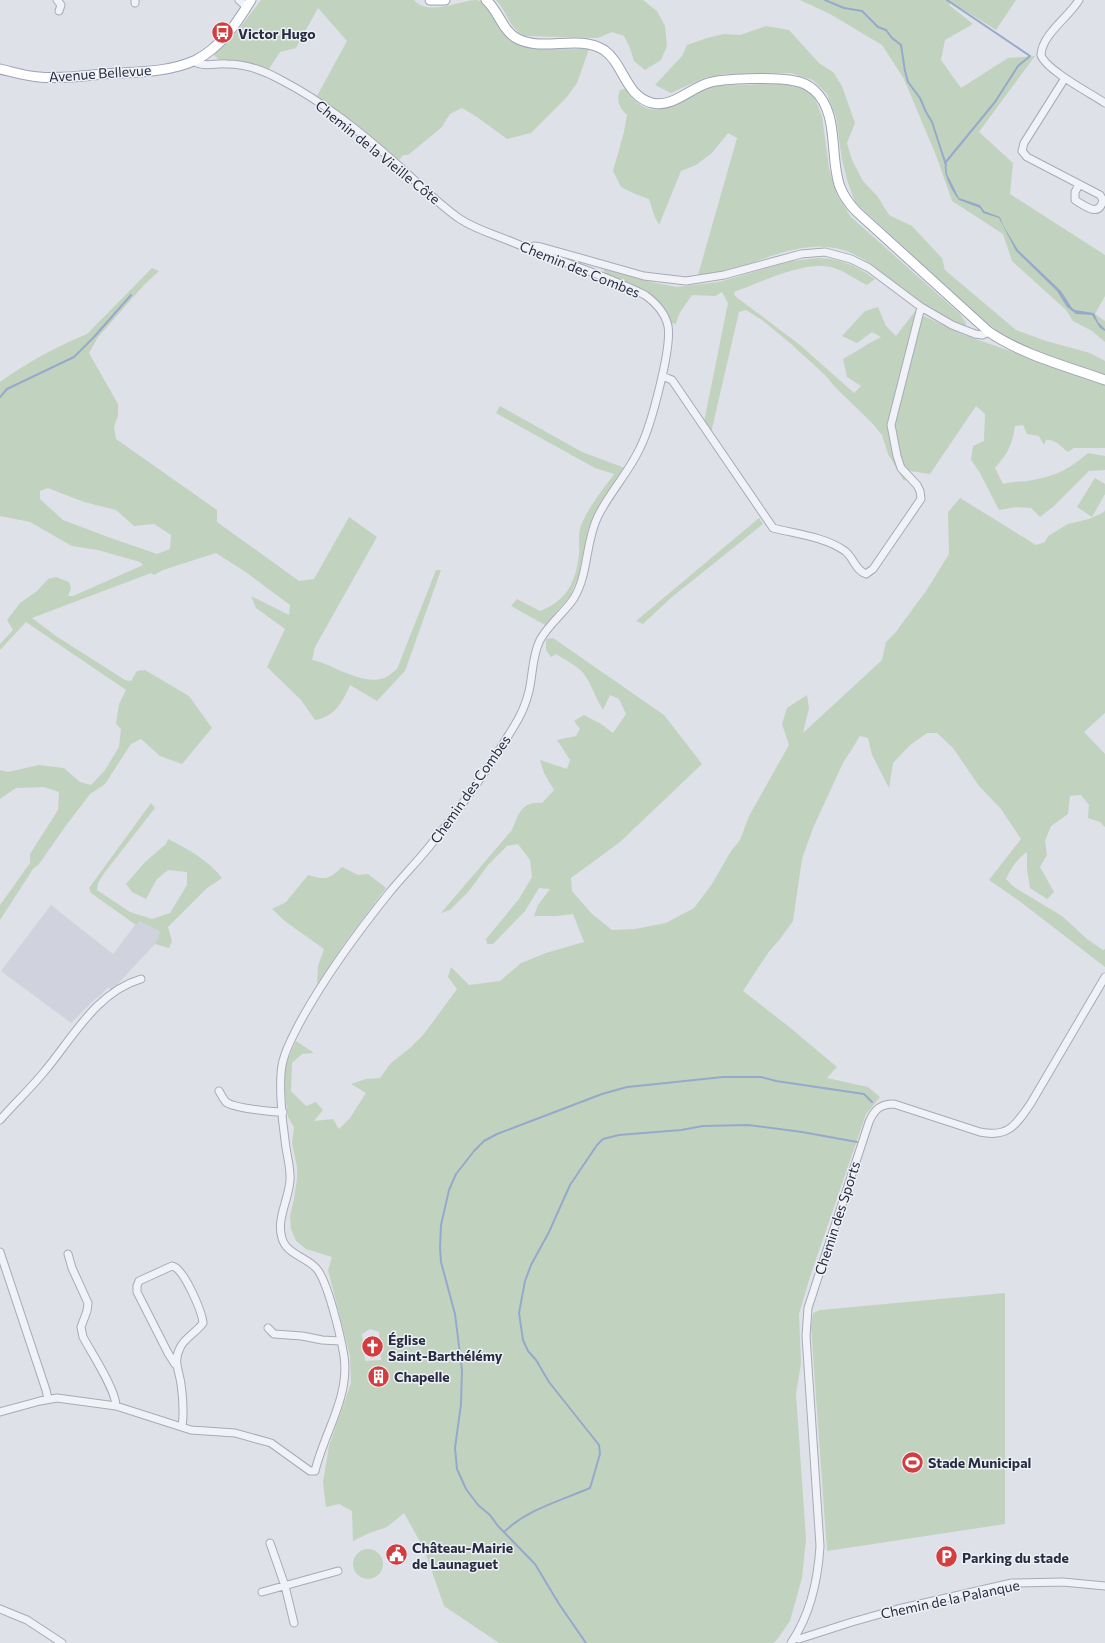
<svg xmlns="http://www.w3.org/2000/svg" width="1105" height="1643" viewBox="0 0 1105 1643" font-family="Commissioner,sans-serif">
	<style>
		.built { fill: #d0d3dd }
		.green { fill: #c1d3bf; fill-rule: evenodd }
		.water { fill: #97a9ca }
		.lines { fill: none; stroke-linecap: round; stroke-linejoin: round }
		.stream { stroke: #97a9ca; stroke-width: 2 }
		.minor-casing { stroke: #a7abb6; stroke-width: 9 }
		.major-casing { stroke: #9da3b5; stroke-width: 11 }
		.minor { stroke: #f1f2f7; stroke-width: 7 }
		.major { stroke: #fff; stroke-width: 9 }
		.labels { text-anchor: middle; dominant-baseline: central; stroke-width: 3; stroke-linejoin: round; paint-order: stroke }
		.poi-label { font-size: 14px; font-weight: bold; fill: #272c40; stroke: #eef0f6; text-anchor: start }
		.street-label { font-size: 14px; fill: #272c40; stroke: #eef0f6 }
	</style>
	<rect width="100%" height="100%" fill="#dee1e8"/>
	<path class="built" d="M 51,905 L 113,954 L 139,920 L 160,932 L 155,944 L 112,990 L 108,987 L 100,996 L 96,998 L 71,1023 L 1,971 Z"/>
	<path class="green" d="M 261,0 L 414,0 C 429,17 459,0 477,0 C 491,3 502,33 516,42 C 529,51 572,49 589,49 L 577,83 L 566,98 L 531,133 L 507,139 L 477,117 L 462,108 L 450,114 L 441,128 L 408,155 L 403,155 L 399,160 L 360,127 L 317,96 L 347,41 L 318,8 L 296,48 L 280,52 L 269,69 L 236,61 L 218,59 L 214,55 L 217,50 L 235,34 Z
		M 496,0 L 643,0 L 657,11 L 665,26 L 667,46 L 661,60 L 645,70 L 634,61 L 630,48 L 624,36 L 612,32 L 598,38 L 525,36 C 509,29 507,11 496,0 Z
		M 800,0 L 1016,0 L 996,30 L 951,2 L 949,5 L 973,24 L 945,40 L 941,60 L 961,88 L 1008,58 L 1035,56 L 979,132 L 1013,163 L 1010,194 L 1105,255 L 1105,296 L 1095,314 L 1105,321 L 1105,342 L 1092,331 L 1073,321 L 1066,310 L 1012,261 L 1003,234 L 952,201 L 937,158 L 904,79 L 882,45 L 830,14 Z
		M 766,26 L 789,30 L 819,63 L 833,72 L 842,86 L 855,123 L 847,143 L 852,160 L 863,181 L 878,197 L 889,215 L 912,226 L 942,258 L 945,270 L 1016,330 L 1046,341 L 1090,353 L 1105,361 L 1105,375 L 1012,343 L 999,335 L 855,202 L 848,183 L 842,160 L 836,117 L 827,94 L 813,80 L 790,73 L 725,74 L 704,78 L 671,93 L 655,85 L 682,56 L 687,45 L 707,38 L 724,34 L 740,35 Z
		M 773,83 L 791,85 L 804,89 L 814,96 L 822,116 L 829,168 L 837,195 L 851,217 L 960,314 L 966,323 L 966,326 C 950,321 934,314 920,304 C 891,282 864,249 826,247 C 791,244 758,263 725,271 C 717,273 707,274 698,275 L 737,138 L 728,133 L 712,153 L 696,165 L 681,171 L 659,225 L 654,215 L 649,199 L 635,194 L 621,187 L 613,171 L 624,132 L 627,115 C 619,107 616,101 620,90 L 625,89 C 655,133 680,94 714,86 C 720,85 727,86 733,85 C 746,85 760,84 773,83 Z
		M 818,258 C 842,259 855,265 875,279 L 867,285 C 856,280 845,271 834,268 C 807,259 759,283 734,292 L 735,296 L 800,345 L 854,393 L 861,386 L 847,377 L 843,359 C 856,352 868,343 881,337 L 872,332 L 857,343 L 842,336 L 865,311 L 878,307 L 886,326 L 896,336 L 916,310 L 888,424 L 907,478 L 904,481 L 888,454 L 882,435 L 873,424 L 835,387 L 825,375 L 790,343 L 762,320 L 746,310 L 739,312 L 711,433 L 704,422 L 728,303 L 722,292 L 715,296 L 692,295 L 679,314 L 676,324 L 671,323 C 657,290 635,285 604,274 L 604,269 L 651,282 L 677,287 L 719,282 L 791,261 Z
		M 152,268 L 159,271 L 144,285 L 98,337 L 89,353 L 118,404 L 118,416 L 114,427 L 116,439 L 217,510 L 217,522 L 299,581 L 314,579 L 349,517 L 377,537 L 315,647 L 312,660 C 333,664 362,686 384,678 C 388,677 393,672 397,669 L 436,570 L 441,570 L 405,671 L 377,701 L 350,685 C 343,701 335,717 315,720 L 301,700 L 267,667 L 285,629 L 256,608 L 251,596 L 289,615 L 290,605 L 247,573 L 216,553 L 163,570 L 154,575 L 151,573 L 32,618 L 56,636 L 125,680 L 131,681 L 137,671 L 145,670 L 189,696 L 212,728 L 182,764 L 160,756 L 141,739 L 131,744 L 105,784 L 90,794 L 65,827 L 39,864 L 33,869 L 0,920 L 0,905 L 30,863 L 30,854 L 58,810 L 59,792 L 44,787 L 16,788 L 0,799 L 0,770 L 8,772 L 39,765 L 64,768 L 80,782 L 91,785 L 105,770 L 119,747 L 121,729 L 116,724 L 119,704 L 126,690 L 26,622 L 0,650 L 0,644 L 13,630 L 7,620 L 20,603 L 37,591 L 48,579 L 56,577 L 69,582 L 71,588 L 68,596 L 73,596 L 143,565 L 140,562 L 98,550 L 72,546 L 30,522 L 0,516 L 0,382 C 26,363 57,346 87,334 ZM 48,488 L 84,502 L 116,510 L 134,526 L 154,524 L 171,535 L 170,549 L 157,554 L 108,537 L 63,520 L 40,499 L 40,491 Z
		M 924,316 L 961,334 L 1105,384 L 1105,448 L 1074,448 L 1068,452 C 1061,447 1056,439 1046,440 L 1044,445 L 1039,436 L 1027,434 L 1023,425 L 1015,426 C 1012,446 1008,453 995,468 L 1003,484 C 1013,481 1023,482 1033,480 C 1056,476 1071,468 1088,453 L 1105,456 L 1105,470 L 1089,471 L 1054,506 L 1040,517 L 1031,508 L 1016,507 L 999,510 L 980,473 L 971,460 L 973,446 L 984,441 L 985,414 L 976,406 L 930,474 L 910,471 L 907,472 L 899,458 L 895,437 L 894,415 L 919,322 Z
		M 500,406 L 582,452 L 625,468 L 598,507 L 588,529 L 579,575 L 570,596 L 545,625 L 511,606 L 517,599 L 540,611 C 567,601 576,581 579,554 C 580,546 578,537 580,529 C 584,513 604,488 614,474 L 595,468 L 496,413 Z
		M 1095,478 L 1105,484 L 1105,494 L 1092,517 L 1077,507 Z
		M 960,498 L 1036,545 L 1045,542 L 1048,536 L 1068,524 L 1089,519 L 1104,512 L 1105,510 L 1105,713 L 1084,732 L 1105,754 L 1105,827 L 1100,822 L 1088,818 L 1089,805 L 1081,795 L 1070,796 L 1068,814 L 1051,826 L 1045,841 L 1047,855 L 1040,867 L 1054,892 L 1047,899 L 1030,888 L 1027,869 L 1027,852 C 1017,859 1011,868 1006,879 L 1014,887 L 1062,916 L 1087,939 L 1103,950 L 1105,949 L 1105,967 L 1018,900 L 989,880 L 1021,839 L 1001,809 L 979,786 L 953,748 L 937,733 L 927,733 L 910,745 L 893,763 L 889,788 L 872,755 L 868,738 L 860,736 L 843,763 L 813,828 L 802,859 L 793,921 L 780,939 L 768,953 L 743,991 L 788,1026 L 837,1067 L 827,1078 L 868,1087 L 880,1097 L 866,1114 L 810,1277 L 799,1314 L 801,1363 L 796,1394 L 806,1539 L 802,1578 L 790,1621 L 776,1641 L 773,1643 L 499,1643 L 444,1606 L 424,1549 L 404,1513 L 387,1527 L 367,1534 L 353,1541 L 352,1511 L 339,1504 L 326,1507 L 323,1482 L 329,1446 L 351,1383 L 350,1356 L 328,1270 L 332,1257 L 306,1249 L 296,1241 L 291,1229 L 290,1216 L 294,1199 L 297,1178 L 297,1167 L 292,1143 L 294,1127 L 288,1117 L 284,1087 L 286,1063 L 296,1041 L 314,1053 L 302,1054 L 292,1063 L 291,1091 L 306,1106 L 316,1102 L 323,1110 L 314,1121 L 333,1119 L 339,1129 L 350,1118 L 366,1093 L 351,1084 L 366,1079 L 380,1078 L 391,1063 L 410,1048 L 424,1034 L 457,989 L 448,977 L 451,967 L 469,985 L 500,981 L 521,963 L 546,953 L 584,942 L 573,914 L 557,916 L 534,916 L 538,905 L 550,889 L 539,888 L 525,911 L 493,944 L 487,944 L 486,939 L 519,899 L 532,877 L 530,860 L 518,844 L 507,846 L 488,865 L 469,891 L 450,910 L 441,913 L 512,830 C 519,814 521,801 542,803 L 554,790 L 544,773 L 540,760 L 567,769 L 570,760 L 557,740 L 576,736 L 580,729 L 574,721 L 584,715 L 601,724 L 613,733 L 626,714 L 619,699 L 610,695 L 603,710 C 596,699 592,685 584,674 C 578,666 565,660 556,654 L 551,657 L 546,650 L 546,639 L 553,638 L 664,715 L 702,764 L 620,842 L 571,878 L 572,891 L 591,913 L 612,930 L 635,929 L 666,923 L 694,908 L 712,884 L 731,851 L 740,840 L 749,816 L 789,745 L 782,724 L 787,708 L 807,695 L 809,708 L 803,733 L 882,660 L 886,642 L 895,633 L 926,591 L 949,554 L 948,512 ZM 370,1329 L 379,1332 L 381,1360 L 365,1361 L 362,1334 Z
		M 759,518 L 763,524 L 672,597 L 643,624 L 636,621 Z
		M 151,803 L 155,808 L 105,872 L 98,883 L 97,890 L 130,912 L 152,919 L 170,913 L 187,885 L 187,872 L 168,870 L 157,879 L 146,899 L 132,892 L 126,884 L 145,862 L 166,844 L 168,839 C 188,849 208,860 222,878 L 207,888 L 168,927 L 172,941 L 169,948 L 155,944 L 160,932 L 140,921 L 136,925 L 91,893 L 89,888 Z
		M 342,867 L 358,875 L 368,874 L 386,888 L 344,944 L 317,985 L 318,966 L 324,949 L 286,922 L 272,909 L 286,902 L 308,875 C 325,880 329,880 342,867 Z
		M 1005,1293 L 1005,1524 L 827,1551 L 811,1327 L 813,1313 L 820,1310 Z
		M353 1564a15 15 0 1 1 30 0a15 15 0 1 1-30 0Z"/>
	<path class="water" d="M 946,161 L 947,174 L 959,198 L 980,205 L 984,211 L 1000,217 L 1003,225 L 1018,250 L 1061,291 L 1072,308 L 1075,310 L 1094,313 L 1098,322 L 1105,329 L 1105,331 L 1100,328 L 1092,315 L 1076,314 L 1067,307 L 1057,291 L 1016,251 L 999,218 L 983,213 L 980,208 L 959,200 C 952,191 941,172 946,161 Z"/>
	<g class="lines">
		<path class="stream" d="M 825,0 L 844,8 L 862,11 L 878,27 L 886,30 L 892,38 L 901,45 L 905,71 L 908,82 L 920,98 L 926,112 L 932,122 L 946,165
			M 945,163 L 995,102 L 1018,66 L 1030,56 L 947,0
			M 0,397 L 7,389 L 74,357 L 94,337 L 131,295
			M 504,1532 C 528,1509 560,1501 590,1488 L 600,1454 L 599,1445 L 549,1382 L 536,1360 L 528,1351 L 523,1340 L 519,1313 L 525,1281 L 531,1265 L 549,1232 L 570,1185 L 597,1145 L 603,1139 L 619,1135 L 681,1130 L 703,1126 L 748,1125 L 802,1132 L 857,1142
			M 586,1643 L 559,1604 L 535,1564 L 498,1526 L 490,1515 L 478,1505 L 466,1489 L 457,1469 L 455,1448 L 461,1404 L 462,1370 L 455,1314 L 441,1262 L 440,1248 L 441,1225 L 449,1190 L 456,1174 L 474,1151 L 484,1141 L 497,1134 L 602,1094 L 627,1087 L 647,1085 L 723,1077 L 761,1077 L 776,1081 L 864,1094 L 872,1102"/>
		<defs>
			<path id="minor" d="M 57,0 L 61,5 L 59,11
				M 239,0 L 247,7
				M 1079,0 C 1069,17 1042,34 1041,55 C 1046,70 1090,93 1105,103
				M 135,3 L 135,0
				M 1065,78 L 1024,143 L 1022,151 L 1027,157 L 1100,195 L 1103,200 C 1099,218 1085,206 1075,200 L 1075,192 L 1079,185
				M 531,250 L 534,246 L 541,247 L 644,276 L 686,281 L 724,275 L 801,254 L 825,252 L 851,259 L 869,268 L 921,307 L 952,325 L 975,334 L 982,335 L 989,332
				M 662,376 L 672,380 L 773,528 C 797,534 825,537 845,551 C 853,557 856,571 866,574 L 873,569 L 921,499 L 920,491 L 917,485 L 901,468 L 897,456 L 891,425 L 921,307
				M 219,1091 C 221,1094 223,1099 226,1102 C 233,1108 272,1112 283,1112
				M 0,1120 C 14,1104 30,1089 44,1072 C 72,1039 96,992 141,979
				M 0,1252 L 46,1390 L 48,1399
				M 68,1254 L 72,1268 L 88,1303 L 87,1311 L 81,1327 L 83,1337 C 91,1352 116,1390 116,1406
				M 268,1328 L 274,1334 L 302,1336 L 322,1340 L 340,1341
				M 175,1364 L 168,1353 L 137,1292 L 137,1286 L 139,1281 L 172,1266 C 184,1268 202,1312 203,1323 C 197,1332 184,1338 180,1348 C 173,1361 179,1370 181,1384 C 183,1398 184,1413 182,1427
				M 0,1412 L 40,1401 L 57,1398 L 116,1406 L 191,1430 L 235,1433 L 271,1443 L 310,1471 L 315,1471 C 324,1433 350,1397 344,1356 C 341,1338 328,1281 316,1268 C 306,1257 286,1254 282,1238 C 276,1219 289,1199 290,1180 C 291,1167 286,1153 285,1140 C 282,1120 278,1079 283,1061 C 286,1048 293,1036 299,1024 C 324,978 356,934 389,893 C 402,877 416,863 429,847 C 459,810 488,769 513,728 C 520,717 526,704 529,691 C 533,674 532,656 540,640 C 549,624 564,613 574,598 C 589,573 585,542 598,516 C 610,492 629,472 640,448 C 651,426 672,348 668,326 C 665,312 656,303 645,295 C 601,273 554,260 510,241 C 493,234 475,229 460,219 C 438,204 418,183 398,165 C 363,134 324,102 281,80 C 265,71 246,64 227,64 C 217,63 206,67 197,63 L 195,60
				M 270,1543 L 285,1586 L 294,1623
				M 262,1592 L 338,1571
				M 0,1609 L 27,1620 L 62,1643
				M 799,1639 L 852,1622 L 898,1609 L 1012,1583 L 1063,1582 L 1105,1586
				M 791,1643 C 810,1615 818,1580 820,1546 L 806,1336 L 808,1308 L 869,1122 C 874,1110 880,1104 894,1104 L 980,1132 C 1008,1138 1016,1125 1031,1103 L 1105,977"/>
			<path id="major" d="M 430,0 L 445,0
				M 486,0 C 499,11 502,31 518,39 C 545,52 578,34 604,50 C 624,64 625,96 652,103 C 672,108 689,89 708,83 C 724,78 777,77 795,81 C 802,82 808,85 814,90 C 840,113 829,157 840,187 C 844,197 850,205 857,212 L 989,332 C 1023,355 1066,366 1105,380
				M 0,69 C 13,72 25,76 39,77 C 60,79 82,76 103,74 C 133,72 168,73 196,60 C 221,47 237,23 251,0"/>
		</defs>
		<use href="#minor" class="minor-casing"/>
		<use href="#major" class="major-casing"/>
		<use href="#minor" class="minor"/>
		<use href="#major" class="major"/>
	</g>
	<defs>
		<symbol id="bus-disc" viewBox="-11 -11 22 22"><circle r="9.5" fill="#d33d3f" stroke="#eef0f6"/><path d="M-5-6H5V4H4V6H2V4H-2V6H-4V4H-5ZM-3.5-4V0h7V-4ZM-3.5 1.2v1.5H-2V1.2ZM2 1.2v1.5H3.5V1.2Z" fill="#fff"/></symbol>
		<symbol id="church-disc" viewBox="-11 -11 22 22"><circle r="9.5" fill="#d33d3f" stroke="#eef0f6"/><path d="M-1.2-6h2.4v3.5h3.3v2.4h-3.3V6h-2.4V-.1h-3.3v-2.4h3.3Z" fill="#fff"/></symbol>
		<symbol id="building-disc" viewBox="-11 -11 22 22"><circle r="9.5" fill="#d33d3f" stroke="#eef0f6"/><path d="M-4-6H4V6H1V3H-1V6H-4ZM-2.5-4.3h1.7v1.8h-1.7ZM.8-4.3h1.7v1.8H.8ZM-2.5-1h1.7V.8h-1.7ZM.8-1h1.7V.8H.8Z" fill="#fff"/></symbol>
		<symbol id="stadium-disc" viewBox="-11 -11 22 22"><circle r="9.5" fill="#d33d3f" stroke="#eef0f6"/><path d="M0-5a6.5 5 0 1 0 0 10a6.5 5 0 1 0 0-10ZM-3.5-1.8h7v3.6h-7Z" fill="#fff"/></symbol>
		<symbol id="civic-disc" viewBox="-11 -11 22 22"><circle r="9.5" fill="#d33d3f" stroke="#eef0f6"/><path d="M-.6-6.5H3V-4.5H.6V-3L4-1V1h2V6H-6V1h2V-1L-.6-3ZM-1.2 2.5V6h2.4V2.5Z" fill="#fff"/></symbol>
		<symbol id="parking-disc" viewBox="-11 -11 22 22"><circle r="9.5" fill="#d33d3f" stroke="#eef0f6"/><path d="M-3.5-5.5H1a3.5 3.5 0 0 1 0 7H-1V5.5H-3.5ZM-1-3.4V-.6H.8a1.4 1.4 0 0 0 0-2.8Z" fill="#fff"/></symbol>
	</defs>
	<g fill-rule="evenodd">
		<use href="#bus-disc" x="210" y="20" width="25" height="25"/>
		<use href="#church-disc" x="360" y="1334" width="25" height="25"/>
		<use href="#building-disc" x="366" y="1364" width="25" height="25"/>
		<use href="#stadium-disc" x="900" y="1450" width="25" height="25"/>
		<use href="#civic-disc" x="384" y="1542" width="25" height="25"/>
		<use href="#parking-disc" x="934" y="1544" width="25" height="25"/>
	</g>
	<g class="labels">
		<g class="poi-label">
			<text x="238" y="33">Victor Hugo</text>
			<text x="388" y="1339">Église<tspan x="388" dy="16">Saint-Barthélémy</tspan></text>
			<text x="394" y="1376">Chapelle</text>
			<text x="928" y="1462">Stade Municipal</text>
			<text x="412" y="1547">Château-Mairie<tspan x="412" dy="16">de Launaguet</tspan></text>
			<text x="962" y="1557">Parking du stade</text>
		</g>
		<g class="street-label">
			<text transform="translate(100 73) rotate(-4)">Avenue Bellevue</text>
			<text transform="translate(378 152) rotate(39)">Chemin de la Vieille Côte</text>
			<text transform="translate(580 269) rotate(22)">Chemin des Combes</text>
			<text transform="translate(470 789) rotate(-55)">Chemin des Combes</text>
			<text transform="translate(837 1218) rotate(-72)">Chemin des Sports</text>
			<text transform="translate(950 1599) rotate(-12)">Chemin de la Palanque</text>
		</g>
	</g>
</svg>
